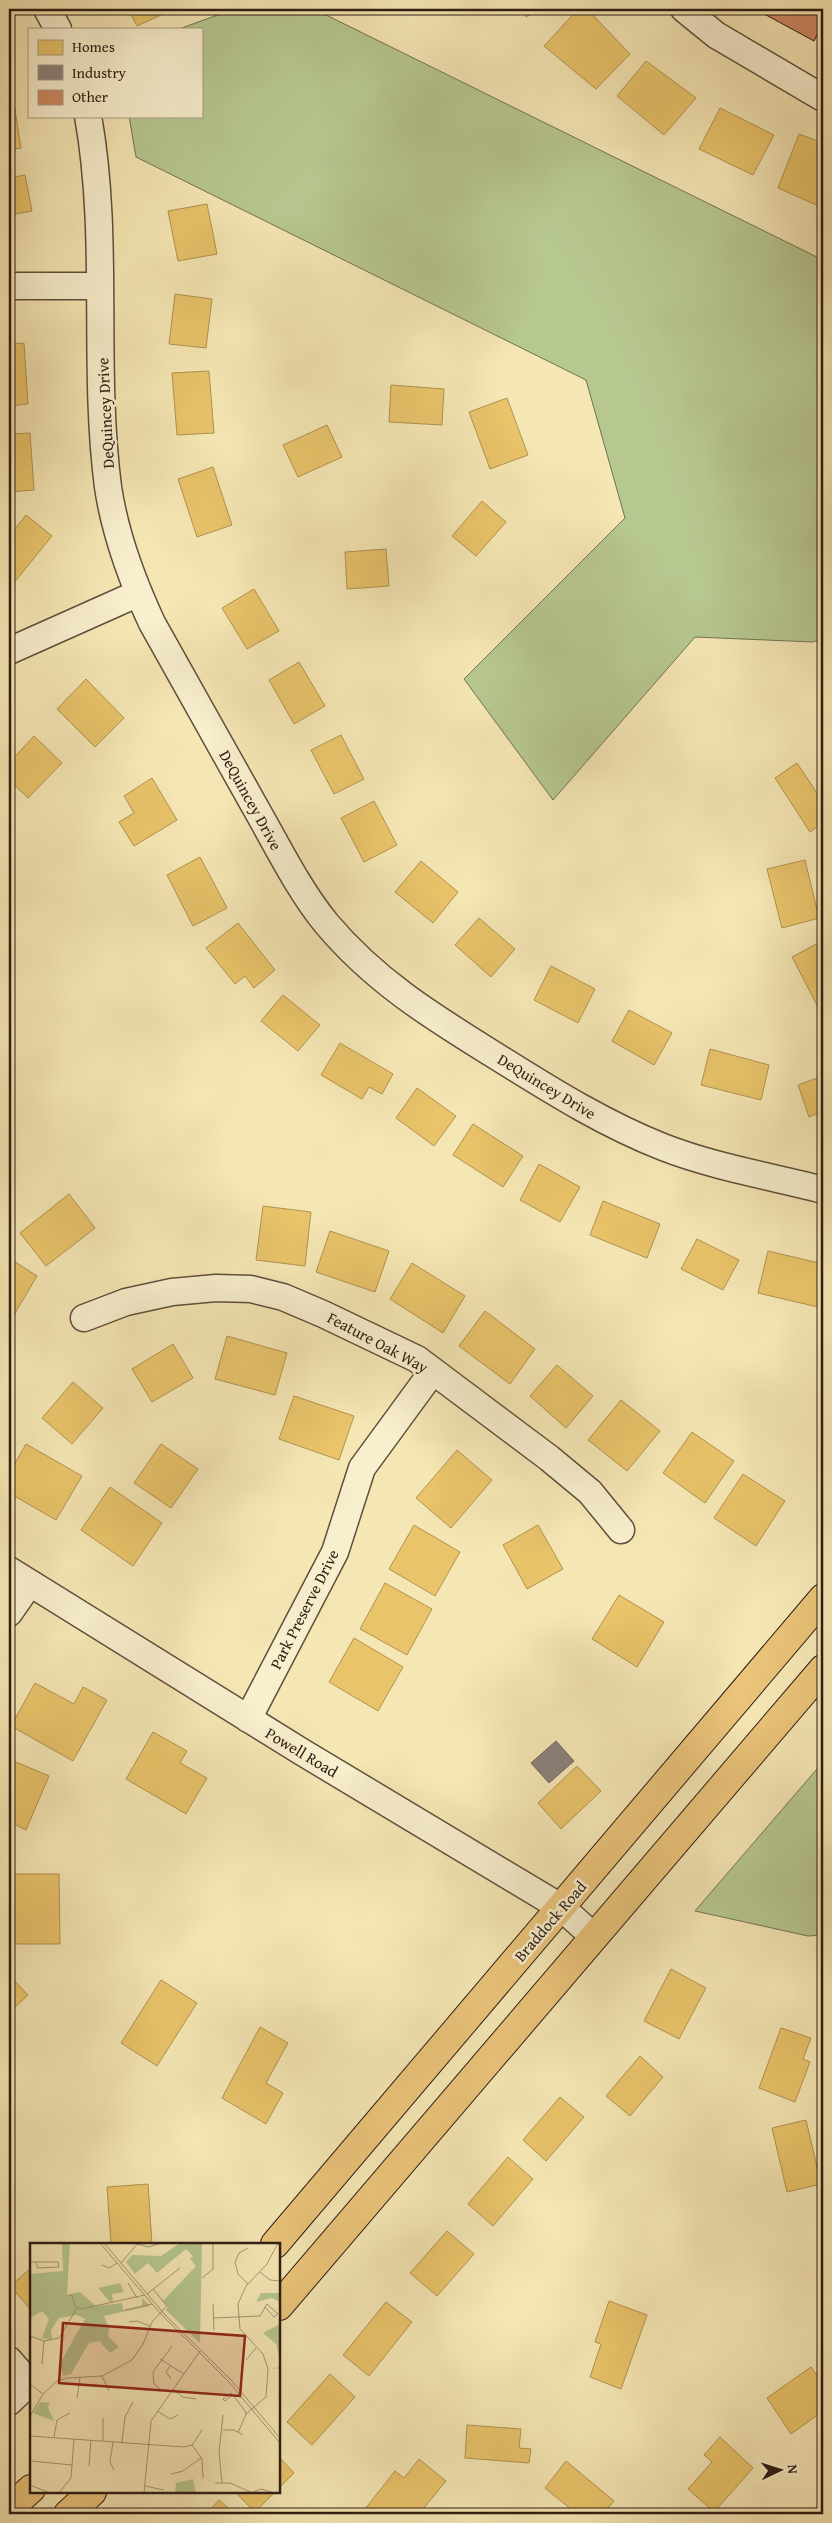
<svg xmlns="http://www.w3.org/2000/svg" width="832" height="2523" viewBox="0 0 832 2523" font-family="'Gentium Book Plus',serif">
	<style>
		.green { fill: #b7c790; stroke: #727252 }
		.homes { fill: #e9c46a; stroke: #b19250 }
		.industry { fill: #8a817c; stroke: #6e635c }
		.building { fill: #ce8963; stroke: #2e1c13 }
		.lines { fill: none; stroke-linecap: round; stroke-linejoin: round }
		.minor-casing { stroke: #604f3b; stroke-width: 29 }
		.major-casing { stroke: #2e1c13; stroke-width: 30 }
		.minor { stroke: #f8efce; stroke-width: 26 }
		.major { stroke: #eac47a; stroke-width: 28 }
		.labels { text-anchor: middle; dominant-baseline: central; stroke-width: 5; stroke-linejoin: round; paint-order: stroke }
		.street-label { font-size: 16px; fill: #2e1c13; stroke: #f8efce }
		.inset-road { fill: none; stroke: #a59674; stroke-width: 1 }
		.view { fill: #8f2418; fill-opacity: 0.15; stroke: #8f2418; stroke-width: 2.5 }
		.inset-edge { fill: none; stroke: #2e1c13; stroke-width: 2.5 }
	</style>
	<rect width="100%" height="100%" fill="#f5e7b4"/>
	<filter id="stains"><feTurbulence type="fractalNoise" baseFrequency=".004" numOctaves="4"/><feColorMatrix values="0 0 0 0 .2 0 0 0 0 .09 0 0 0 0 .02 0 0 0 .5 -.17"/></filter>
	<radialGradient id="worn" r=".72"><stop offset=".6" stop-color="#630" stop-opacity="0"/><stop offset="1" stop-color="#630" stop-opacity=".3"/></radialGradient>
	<path class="green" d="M 234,9 L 314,9 L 823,260 L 823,638 L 813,642 L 695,637 L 553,800 L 464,679 L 625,518 L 586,380 L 136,157 L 129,116 L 201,116 L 201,29 L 179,29 Z
		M 823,1762 L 823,1935 L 808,1936 L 695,1911 Z"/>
	<path class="homes" d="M 128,9 L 174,9 L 137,26 Z
		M 521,9 L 539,9 L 526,17 Z
		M 578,9 L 587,9 L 630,54 L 596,89 L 544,46 Z
		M 646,61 L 696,98 L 664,135 L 617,96 Z
		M 13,97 L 21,148 L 9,150 L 9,98 Z
		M 720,108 L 774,135 L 753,175 L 699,149 Z
		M 799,134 L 823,143 L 823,208 L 778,188 Z
		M 25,175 L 32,211 L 9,215 L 9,178 Z
		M 207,204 L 217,254 L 178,261 L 168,211 Z
		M 175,294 L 212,299 L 206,348 L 169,344 Z
		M 24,343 L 28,404 L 9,406 L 9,344 Z
		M 209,371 L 214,433 L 177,435 L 172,373 Z
		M 391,385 L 444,389 L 442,425 L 389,422 Z
		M 507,398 L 528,455 L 490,469 L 469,412 Z
		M 327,425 L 342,457 L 298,477 L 283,445 Z
		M 30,433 L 34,490 L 9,492 L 9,434 Z
		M 213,467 L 232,525 L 197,537 L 178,479 Z
		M 482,501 L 506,522 L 476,556 L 452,536 Z
		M 26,515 L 52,536 L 13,584 L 9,580 L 9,536 Z
		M 386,549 L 389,586 L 347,589 L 345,552 Z
		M 254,589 L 279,631 L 247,649 L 222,608 Z
		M 299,662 L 325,706 L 294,724 L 269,680 Z
		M 86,679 L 124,718 L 95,747 L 57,709 Z
		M 341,735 L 364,779 L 334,794 L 311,750 Z
		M 34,736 L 62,763 L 28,798 L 9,780 L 9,763 Z
		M 797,763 L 823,802 L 823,823 L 810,832 L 775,778 Z
		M 152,778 L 177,820 L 134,846 L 119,822 L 134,813 L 124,796 Z
		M 374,801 L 397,845 L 364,862 L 341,818 Z
		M 200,857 L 227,908 L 193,926 L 167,875 Z
		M 805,860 L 819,918 L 782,928 L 767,869 Z
		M 421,861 L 458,892 L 433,923 L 395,892 Z
		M 479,918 L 515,949 L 491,977 L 455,945 Z
		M 238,923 L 275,970 L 254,988 L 245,976 L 235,984 L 206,948 Z
		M 822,941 L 823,1009 L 820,1011 L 792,957 Z
		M 551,966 L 595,989 L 578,1023 L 534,1000 Z
		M 283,995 L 320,1025 L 298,1051 L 261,1021 Z
		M 629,1010 L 672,1033 L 654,1065 L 612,1041 Z
		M 340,1043 L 393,1074 L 382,1094 L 369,1087 L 362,1099 L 321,1075 Z
		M 710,1049 L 769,1065 L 761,1100 L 701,1085 Z
		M 823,1076 L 823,1111 L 809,1117 L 798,1085 Z
		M 417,1088 L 456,1116 L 434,1146 L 396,1118 Z
		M 473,1124 L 523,1156 L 503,1187 L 453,1155 Z
		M 539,1164 L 580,1187 L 560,1222 L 520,1200 Z
		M 69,1194 L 95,1228 L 46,1266 L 20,1233 Z
		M 603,1201 L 660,1224 L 647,1258 L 590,1235 Z
		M 263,1206 L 311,1212 L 305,1266 L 256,1260 Z
		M 330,1231 L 389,1251 L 375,1292 L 316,1272 Z
		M 697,1239 L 739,1260 L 723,1290 L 681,1269 Z
		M 768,1251 L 823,1264 L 823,1286 L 818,1307 L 758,1293 Z
		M 9,1258 L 37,1276 L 11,1320 L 9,1318 Z
		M 412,1263 L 465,1296 L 443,1333 L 390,1299 Z
		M 485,1311 L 535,1349 L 510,1384 L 459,1346 Z
		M 227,1336 L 287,1353 L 275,1395 L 215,1379 Z
		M 173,1344 L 193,1378 L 152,1402 L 132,1369 Z
		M 557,1365 L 593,1396 L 566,1428 L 530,1396 Z
		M 73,1382 L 103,1408 L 72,1444 L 42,1418 Z
		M 294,1396 L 354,1416 L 339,1460 L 279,1439 Z
		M 621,1400 L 660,1431 L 627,1471 L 588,1440 Z
		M 692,1432 L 734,1461 L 705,1503 L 663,1473 Z
		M 26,1444 L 82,1476 L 56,1520 L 9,1493 L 9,1474 Z
		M 161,1444 L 198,1469 L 171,1508 L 134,1483 Z
		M 457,1450 L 492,1480 L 451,1528 L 416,1498 Z
		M 743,1474 L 785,1501 L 756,1546 L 714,1518 Z
		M 110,1487 L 162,1523 L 133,1566 L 81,1530 Z
		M 414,1525 L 460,1552 L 435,1596 L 389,1569 Z
		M 538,1525 L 563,1569 L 527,1589 L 503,1545 Z
		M 385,1583 L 432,1609 L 407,1655 L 360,1629 Z
		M 619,1595 L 664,1622 L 637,1667 L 592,1639 Z
		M 354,1638 L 403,1667 L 378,1711 L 329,1682 Z
		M 35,1683 L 74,1704 L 83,1687 L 107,1700 L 73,1761 L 11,1726 Z
		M 153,1732 L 187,1751 L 180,1763 L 207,1778 L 186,1814 L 126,1779 Z
		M 9,1759 L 49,1776 L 26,1830 L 14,1824 L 9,1837 Z
		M 577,1766 L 601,1791 L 561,1829 L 538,1803 Z
		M 12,1874 L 59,1874 L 60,1944 L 13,1944 Z
		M 671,1969 L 706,1988 L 679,2039 L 644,2021 Z
		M 9,1975 L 28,1995 L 9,2013 Z
		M 161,1980 L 197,2003 L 157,2066 L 121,2043 Z
		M 260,2027 L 288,2043 L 266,2083 L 283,2093 L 266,2124 L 222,2098 Z
		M 781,2028 L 811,2038 L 803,2059 L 810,2062 L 795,2102 L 759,2088 Z
		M 640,2056 L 663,2077 L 630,2116 L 606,2096 Z
		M 560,2097 L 584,2117 L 546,2161 L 523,2140 Z
		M 806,2120 L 821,2184 L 787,2192 L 772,2128 Z
		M 508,2157 L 533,2179 L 493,2226 L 468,2204 Z
		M 148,2184 L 152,2244 L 111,2244 L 107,2187 Z
		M 447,2231 L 474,2254 L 437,2296 L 410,2273 Z
		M 31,2268 L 31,2310 L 10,2286 Z
		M 609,2301 L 647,2315 L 621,2389 L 590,2377 L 601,2344 L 595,2342 Z
		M 386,2302 L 412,2322 L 369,2376 L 343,2355 Z
		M 811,2367 L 823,2384 L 823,2411 L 791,2434 L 767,2398 Z
		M 330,2374 L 355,2397 L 312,2445 L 287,2422 Z
		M 467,2425 L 521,2429 L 519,2448 L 531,2449 L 529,2463 L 465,2458 Z
		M 720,2437 L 753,2468 L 714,2512 L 688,2489 L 712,2462 L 704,2455 Z
		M 279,2457 L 294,2473 L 279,2488 Z
		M 419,2459 L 446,2481 L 419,2514 L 371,2514 L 365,2509 L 395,2471 L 404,2478 Z
		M 566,2461 L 614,2501 L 603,2514 L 577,2514 L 545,2488 Z
		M 235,2492 L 275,2492 L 255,2512 Z
		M 219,2500 L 235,2514 L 206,2514 Z"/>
	<path class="industry" d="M 556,1741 L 574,1761 L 549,1783 L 531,1763 Z"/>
	<path class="building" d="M 755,9 L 823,9 L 823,22 L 814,41 Z"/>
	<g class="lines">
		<defs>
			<path id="minor" d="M 47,9 L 58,29
				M 684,9 L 716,35 L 823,98
				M 88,116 C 110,238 92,364 108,487 C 115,534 132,580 152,623 C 186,684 220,744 254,805 C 277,845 297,887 326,923 C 377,984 438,1020 504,1061 C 555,1093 607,1125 663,1147 C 714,1167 770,1176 823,1190
				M 9,286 L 100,286
				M 9,651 L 139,593
				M 84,1318 L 126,1302 L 172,1292 L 216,1288 L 251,1289 L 283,1297 L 323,1314 L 417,1359 L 549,1458 L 590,1492 L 621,1530
				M 9,1570 L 302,1752 L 562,1908 L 593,1936
				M 9,1613 L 30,1583
				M 248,1719 L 335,1552 L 362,1468 L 433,1371
				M 9,2360 L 29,2383 L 9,2402"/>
			<path id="major" d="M 275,2244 L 823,1598
				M 279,2306 L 823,1669
				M 9,2509 L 31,2489
				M 68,2514 L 92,2492"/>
		</defs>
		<use href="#minor" class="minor-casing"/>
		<use href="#major" class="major-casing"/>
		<use href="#minor" class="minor"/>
		<use href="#major" class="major"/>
	</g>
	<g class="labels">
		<g class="street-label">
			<text transform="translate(105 413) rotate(-93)">DeQuincey Drive</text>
			<text transform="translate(251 800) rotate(61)">DeQuincey Drive</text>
			<text transform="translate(547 1086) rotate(31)">DeQuincey Drive</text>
			<text transform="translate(378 1342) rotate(28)">Feature Oak Way</text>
			<text transform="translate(304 1609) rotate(-63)">Park Preserve Drive</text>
			<text transform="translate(302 1752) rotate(31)">Powell Road</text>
			<text transform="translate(550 1921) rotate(-49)">Braddock Road</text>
		</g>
	</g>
	<g transform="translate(30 2243)">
		<rect width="250" height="250" fill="#f5e7b4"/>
		<path d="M 32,0 L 40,0 L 37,52 L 50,49 L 66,63 L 92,60 L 93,67 L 112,63 L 112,55 L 120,63 L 74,73 L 79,85 L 78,93 L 89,104 L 80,110 L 69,98 L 59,100 L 41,131 L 33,133 L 30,120 L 55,76 L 47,72 L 29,75 L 21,87 L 22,96 L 18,96 L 12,95 L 19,76 L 12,68 L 0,75 L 0,31 L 33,28 ZM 150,0 L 172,0 L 170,100 L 136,67 L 138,64 L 133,58 L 166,23 L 160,16 L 163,13 L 156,6 L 127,30 L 118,20 L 105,31 L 96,19 L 102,12 L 131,13 ZM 90,40 L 94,49 L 82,51 L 83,58 L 80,59 L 68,45 ZM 231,50 L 250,50 L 250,59 L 242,55 L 226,59 ZM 250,81 L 250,125 L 241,126 L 249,124 L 250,116 L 246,101 L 233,90 ZM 10,159 L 20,160 L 18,164 L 24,178 L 3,170 ZM 163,236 L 166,250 L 145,250 L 146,240 Z" fill="#b7c790"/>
		<path class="inset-road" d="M 70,0 L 129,69 L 198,138 L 250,200M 74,0 L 136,73 L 201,137 L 250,195M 104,0 L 118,4 L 132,0M 218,5 L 209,10 L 205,19 L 208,31 L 218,41M 0,19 L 28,19 L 29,24 L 8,25 L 6,19M 91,20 L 108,0M 72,22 L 79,25 L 87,20M 230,29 L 240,37 L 250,38M 172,35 L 183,26 L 183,0M 98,40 L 107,55M 117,51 L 150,25M 37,53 L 42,52 L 45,63 L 51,66 L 115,52M 183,61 L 184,87M 95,67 L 122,61M 184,75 L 230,73 L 237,61 L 248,71 L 244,74 L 235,64M 99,79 L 107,78 L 120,83M 0,93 L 14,98 L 12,121M 14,98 L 29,95 L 47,65M 130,116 L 154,131M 216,117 L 226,105M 140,123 L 136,129 L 141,136M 72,133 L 79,148M 0,141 L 13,151M 143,146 L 153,154 L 166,156M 134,149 L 124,141 L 123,129 L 142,103M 202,152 L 195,158 L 193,156 L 201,150 L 206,156 L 215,168 L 216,171 L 208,190M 47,155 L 50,135M 127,168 L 140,176 L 148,172M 216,171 L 236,154 L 238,126 L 233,111 L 210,86 L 208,61 L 216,43 L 237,21 L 248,0M 0,173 L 13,151 L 27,138 L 37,135 L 72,133 L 102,117 L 113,101 L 122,79 L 137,63 L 123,46M 193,187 L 204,187 L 213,192M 0,193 L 154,204 L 162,202 L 172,187M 24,194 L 27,177 L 40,170M 73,198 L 73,175M 83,199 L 80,219 L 84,227M 92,199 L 95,174 L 103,159M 162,202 L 172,216 L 173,235M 1,218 L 42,222M 59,223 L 61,197M 141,231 L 153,228 L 171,215M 185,240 L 200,240 L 220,249M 192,240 L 189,209 L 193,172M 0,242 L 20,250M 115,243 L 134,247M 29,250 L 41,235 L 44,196M 114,250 L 121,178 L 170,108M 220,250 L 231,246 L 244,250"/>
		<path class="view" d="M 33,80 L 215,93 L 210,153 L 29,140 Z"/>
		<rect width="250" height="250" class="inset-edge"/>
	</g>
	<rect width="832" height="2523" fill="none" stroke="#f5e7b4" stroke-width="30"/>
	<rect x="10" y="10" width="812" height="2503" fill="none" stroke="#2e1c13" stroke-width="2.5"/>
	<rect x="15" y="15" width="802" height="2493" fill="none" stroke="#2e1c13"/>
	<rect x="28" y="28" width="175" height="90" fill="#f8efce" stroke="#a79b83"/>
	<rect x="38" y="40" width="25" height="15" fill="#e9c46a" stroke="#a79b83"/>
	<text x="72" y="52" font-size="15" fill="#2e1c13">Homes</text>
	<rect x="38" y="65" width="25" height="15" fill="#8a817c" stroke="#a79b83"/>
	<text x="72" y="78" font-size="15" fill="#2e1c13">Industry</text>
	<rect x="38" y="90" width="25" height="15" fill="#ce8963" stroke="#a79b83"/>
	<text x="72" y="102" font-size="15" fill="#2e1c13">Other</text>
	<g transform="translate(780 2470) rotate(86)" stroke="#f8efce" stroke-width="4" paint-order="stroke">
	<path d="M0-4L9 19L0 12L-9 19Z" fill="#2e1c13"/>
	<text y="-8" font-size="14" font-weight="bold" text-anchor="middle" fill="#2e1c13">N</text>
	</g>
	<rect width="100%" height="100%" filter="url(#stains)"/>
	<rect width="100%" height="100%" fill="url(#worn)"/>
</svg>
